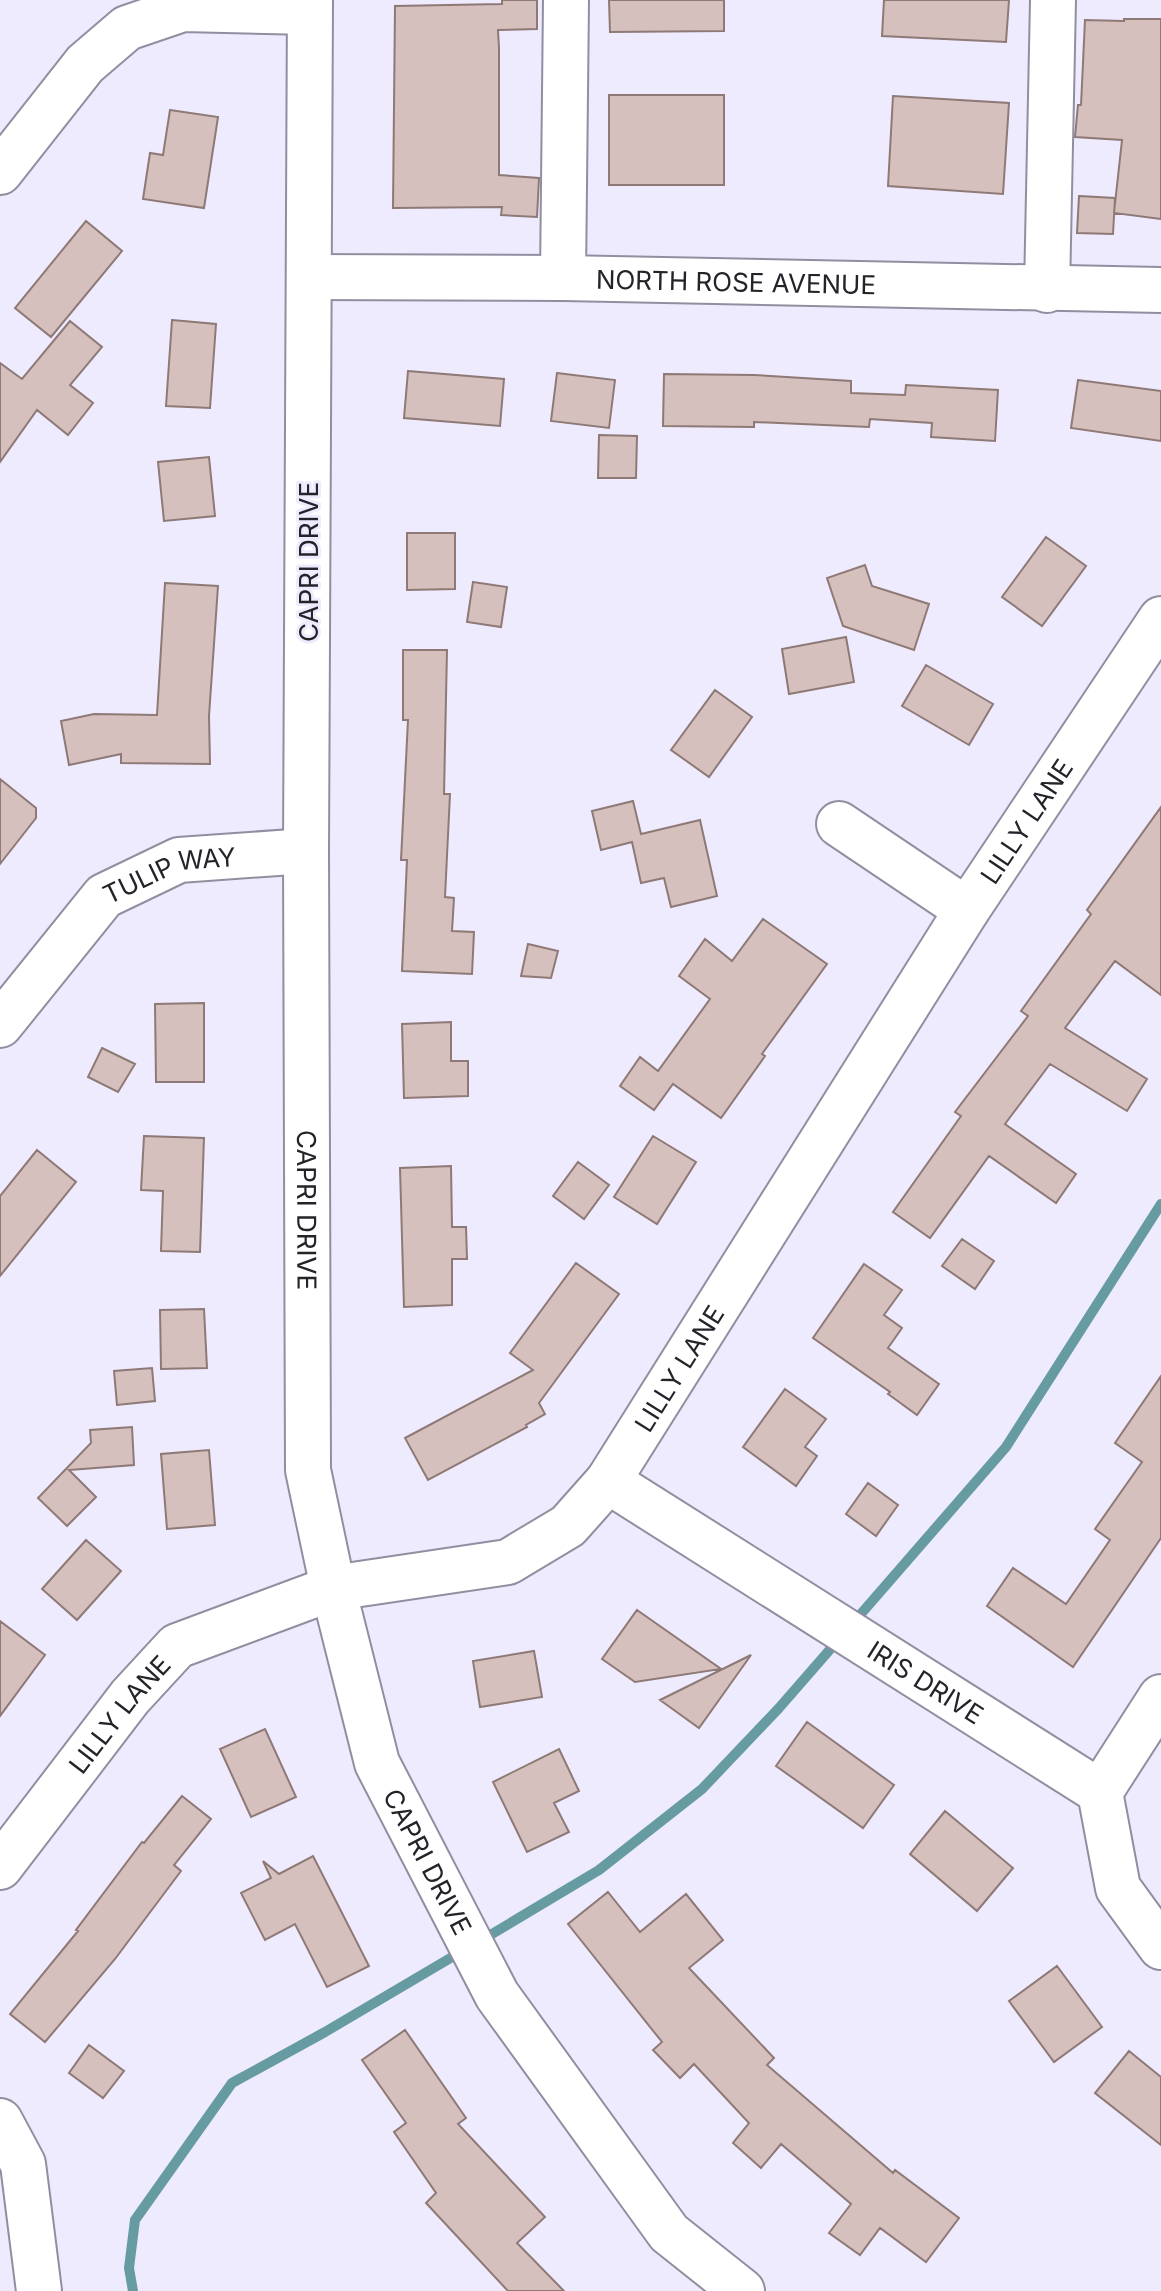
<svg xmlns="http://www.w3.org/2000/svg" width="1161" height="2291" viewBox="0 0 1161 2291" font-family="Inter,sans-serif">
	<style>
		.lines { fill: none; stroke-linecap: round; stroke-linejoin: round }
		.stream { stroke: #669ba1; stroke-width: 10 }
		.building { fill: #d6c0bd; stroke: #8e7976; stroke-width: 2 }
		.minor-casing { stroke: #918ea0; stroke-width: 48 }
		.minor { stroke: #fff; stroke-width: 44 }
		.labels { text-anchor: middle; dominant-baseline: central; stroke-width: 6; stroke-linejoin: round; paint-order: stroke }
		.street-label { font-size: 26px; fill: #24232a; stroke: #eeebfe }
	</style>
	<rect width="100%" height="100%" fill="#eeebfe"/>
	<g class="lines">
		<path class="stream" d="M 853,1623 L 1006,1447 L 1161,1204
			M 482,1940 L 599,1870 L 702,1789 L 779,1708 L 840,1638
			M 133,2291 L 129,2268 L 135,2220 L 232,2083 L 325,2032 L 464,1950"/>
	</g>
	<path class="building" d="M 502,0 L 537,0 L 537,29 L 498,30 L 499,48 L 499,175 L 539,178 L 537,217 L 501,215 L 502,207 L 393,208 L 395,6 L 502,4 Z
		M 609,0 L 724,0 L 724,31 L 610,32 Z
		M 884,0 L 1009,0 L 1006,42 L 882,36 Z
		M 1124,19 L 1161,19 L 1161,219 L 1114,213 L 1122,140 L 1075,137 L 1078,105 L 1081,105 L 1085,20 L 1124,21 Z
		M 609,95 L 724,95 L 724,185 L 609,185 Z
		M 893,96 L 1009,103 L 1003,194 L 888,186 Z
		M 170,110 L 218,117 L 204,208 L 143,199 L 150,153 L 163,155 Z
		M 1079,196 L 1115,198 L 1113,234 L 1077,233 Z
		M 86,221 L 122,251 L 51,337 L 15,308 Z
		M 172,320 L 216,324 L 210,408 L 166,406 Z
		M 70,321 L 102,347 L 70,385 L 93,403 L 68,435 L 37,410 L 0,462 L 0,363 L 22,379 Z
		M 408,371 L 504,379 L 500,426 L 404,418 Z
		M 557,373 L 615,380 L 609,428 L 551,421 Z
		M 664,374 L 754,375 L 851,381 L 851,393 L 905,395 L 906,385 L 998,390 L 995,441 L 931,437 L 932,423 L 870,419 L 869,427 L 754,422 L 754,427 L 663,426 Z
		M 1078,380 L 1161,391 L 1161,441 L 1071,428 Z
		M 599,435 L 637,436 L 636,478 L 598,478 Z
		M 209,457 L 215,516 L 164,521 L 158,462 Z
		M 407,533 L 455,533 L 455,589 L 407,590 Z
		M 1046,537 L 1086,566 L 1042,626 L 1002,597 Z
		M 865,565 L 872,586 L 929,604 L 914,650 L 843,626 L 827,578 Z
		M 473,582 L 507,587 L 501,627 L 467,622 Z
		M 165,583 L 218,586 L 209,716 L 210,764 L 121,763 L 121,754 L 69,765 L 61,721 L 94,714 L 157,715 Z
		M 846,637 L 854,682 L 789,694 L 782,649 Z
		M 403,650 L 447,650 L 444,794 L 450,794 L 445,897 L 454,898 L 452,931 L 474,932 L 472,974 L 402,971 L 407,860 L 401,860 L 408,720 L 403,720 Z
		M 926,665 L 993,704 L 969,745 L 902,706 Z
		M 715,690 L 752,717 L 709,777 L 671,750 Z
		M 0,779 L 36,808 L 36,818 L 0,864 Z
		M 633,801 L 641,834 L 700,820 L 717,896 L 671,907 L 664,878 L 641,883 L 632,842 L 601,850 L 592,811 Z
		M 1161,807 L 1161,995 L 1115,961 L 1065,1028 L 1147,1079 L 1127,1111 L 1050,1064 L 1005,1124 L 1076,1174 L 1056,1203 L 989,1156 L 930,1238 L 893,1212 L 961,1116 L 955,1112 L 1028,1016 L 1021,1011 L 1091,914 L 1087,910 Z
		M 763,919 L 827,964 L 762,1054 L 765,1056 L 721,1118 L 673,1084 L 654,1110 L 620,1086 L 640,1057 L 658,1071 L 710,999 L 679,976 L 705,939 L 732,961 Z
		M 528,944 L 558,951 L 551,978 L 521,976 Z
		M 204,1003 L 204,1082 L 156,1082 L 155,1004 Z
		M 451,1022 L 451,1061 L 468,1061 L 468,1096 L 404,1098 L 402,1024 Z
		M 102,1048 L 135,1064 L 118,1092 L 88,1077 Z
		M 144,1136 L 204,1138 L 200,1252 L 161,1251 L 163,1191 L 141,1190 Z
		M 653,1136 L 696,1162 L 657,1224 L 614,1197 Z
		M 37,1150 L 76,1182 L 0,1276 L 0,1196 Z
		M 578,1162 L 609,1185 L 584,1219 L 553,1196 Z
		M 451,1166 L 452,1227 L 466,1227 L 467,1259 L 452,1259 L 452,1305 L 404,1307 L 400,1168 Z
		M 962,1239 L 994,1261 L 975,1289 L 942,1266 Z
		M 576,1263 L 619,1294 L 539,1403 L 545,1414 L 526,1425 L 527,1427 L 428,1480 L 405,1438 L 533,1370 L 510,1353 Z
		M 864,1264 L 902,1290 L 884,1315 L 902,1328 L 888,1348 L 939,1384 L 917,1415 L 888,1394 L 890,1392 L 813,1338 Z
		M 204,1309 L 207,1368 L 161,1369 L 160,1310 Z
		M 152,1368 L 155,1401 L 117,1405 L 114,1371 Z
		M 1161,1376 L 1161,1538 L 1073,1667 L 987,1606 L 1013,1568 L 1066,1604 L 1110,1540 L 1095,1529 L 1142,1462 L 1115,1443 Z
		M 785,1389 L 826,1419 L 805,1447 L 817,1456 L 796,1486 L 743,1447 Z
		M 132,1427 L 134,1465 L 69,1470 L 96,1497 L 67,1526 L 38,1498 L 91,1443 L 90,1430 Z
		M 209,1450 L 215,1525 L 167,1529 L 161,1454 Z
		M 868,1483 L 898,1505 L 876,1536 L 846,1514 Z
		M 86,1540 L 121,1571 L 77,1620 L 42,1589 Z
		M 637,1610 L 721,1669 L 635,1682 L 602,1659 Z
		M 0,1621 L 45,1655 L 0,1716 Z
		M 534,1651 L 542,1697 L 480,1707 L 473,1661 Z
		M 751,1655 L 699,1728 L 660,1700 Z
		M 807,1722 L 894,1785 L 863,1828 L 776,1766 Z
		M 265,1729 L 296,1797 L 251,1817 L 220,1749 Z
		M 559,1749 L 579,1791 L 554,1803 L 569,1832 L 527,1852 L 493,1782 Z
		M 182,1796 L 211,1819 L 174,1865 L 181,1871 L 115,1959 L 45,2042 L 10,2014 L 78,1931 L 76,1930 L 142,1842 L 144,1843 Z
		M 945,1811 L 1013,1868 L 977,1911 L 910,1854 Z
		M 313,1856 L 369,1966 L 327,1987 L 295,1924 L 265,1940 L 241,1893 L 271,1878 L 263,1861 L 279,1874 Z
		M 608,1892 L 640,1932 L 686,1894 L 723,1940 L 689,1968 L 774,2058 L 767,2065 L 893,2173 L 895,2170 L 959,2218 L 926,2262 L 880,2228 L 860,2255 L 829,2233 L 851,2204 L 781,2144 L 761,2168 L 733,2143 L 749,2123 L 694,2064 L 680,2078 L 653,2050 L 662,2042 L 568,1924 Z
		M 1057,1966 L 1102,2027 L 1054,2062 L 1009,2001 Z
		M 405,2030 L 466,2118 L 458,2124 L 545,2217 L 517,2243 L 564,2291 L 508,2291 L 426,2203 L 436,2193 L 394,2132 L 406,2123 L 362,2060 Z
		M 89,2045 L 124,2071 L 103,2098 L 69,2073 Z
		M 1129,2051 L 1161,2077 L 1161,2145 L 1095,2093 Z"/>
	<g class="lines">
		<defs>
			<g id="minor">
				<path id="s1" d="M 310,0 L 306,851 L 308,1470 L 333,1588 L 377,1763 L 497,1995 L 669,2233 L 742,2291"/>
				<path d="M 0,172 L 85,64 L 127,28 L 183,9 L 309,12"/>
				<path id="s2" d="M 310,277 L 563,278 L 1161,290"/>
				<path d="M 563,278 L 566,0"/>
				<path d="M 1047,290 L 1053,0"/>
				<path d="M 839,824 L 967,910"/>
				<path id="s3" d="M 0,1025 L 104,896 L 179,860 L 306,851"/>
				<path id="s4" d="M 608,1481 L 1100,1792 L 1118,1888 L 1161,1947"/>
				<path d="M 1100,1792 L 1161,1697"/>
				<path id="s5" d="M 0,1867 L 130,1697 L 177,1646 L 333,1588 L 508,1562 L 568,1526 L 608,1481 L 967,910 L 1161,619"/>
				<path d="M 0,2121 L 23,2164 L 39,2291"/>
			</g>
		</defs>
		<use href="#minor" class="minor-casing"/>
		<use href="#minor" class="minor"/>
	</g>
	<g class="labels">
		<g class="street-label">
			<text stroke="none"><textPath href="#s2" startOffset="426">NORTH ROSE AVENUE</textPath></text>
			<text transform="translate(308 562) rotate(-90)">CAPRI DRIVE</text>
			<text stroke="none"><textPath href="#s5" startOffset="1538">LILLY LANE</textPath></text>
			<text stroke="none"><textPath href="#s3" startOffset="236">TULIP WAY</textPath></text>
			<text stroke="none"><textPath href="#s1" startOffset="1210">CAPRI DRIVE</textPath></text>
			<text stroke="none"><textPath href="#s5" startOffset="890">LILLY LANE</textPath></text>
			<text stroke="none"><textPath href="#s4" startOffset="376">IRIS DRIVE</textPath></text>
			<text stroke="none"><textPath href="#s5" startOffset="194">LILLY LANE</textPath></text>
			<text stroke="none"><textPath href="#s1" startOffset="1882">CAPRI DRIVE</textPath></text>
		</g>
	</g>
</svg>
